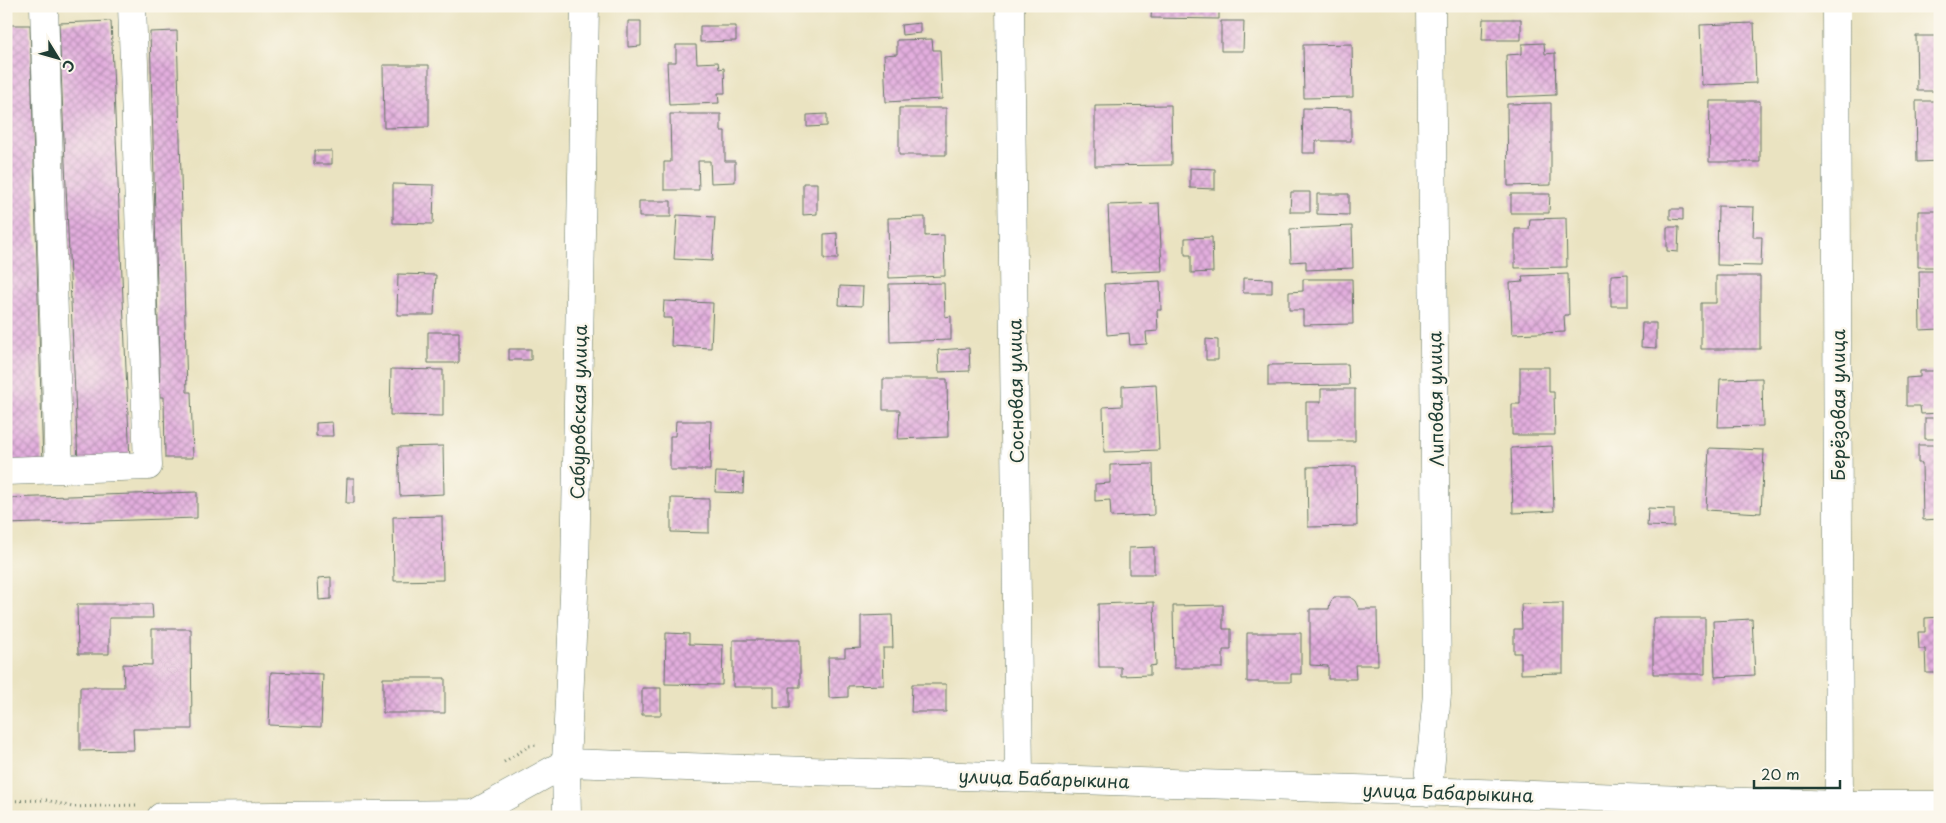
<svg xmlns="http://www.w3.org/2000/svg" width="1946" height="823" viewBox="0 0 1946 823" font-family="'Playpen Sans',sans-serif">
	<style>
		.building { fill: url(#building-cross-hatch) }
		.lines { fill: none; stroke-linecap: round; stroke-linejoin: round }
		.minor-casing { stroke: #667765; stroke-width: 29 }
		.path { stroke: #667765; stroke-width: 3; stroke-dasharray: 1 4; stroke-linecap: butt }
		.minor { stroke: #fff; stroke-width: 28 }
		.labels { text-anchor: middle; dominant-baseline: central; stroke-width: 5; stroke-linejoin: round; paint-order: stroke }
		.street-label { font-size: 18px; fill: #1f3d34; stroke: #fbf7ec }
	</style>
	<defs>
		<pattern id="building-cross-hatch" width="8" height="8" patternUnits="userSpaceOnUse" patternTransform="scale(1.25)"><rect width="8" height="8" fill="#e3aede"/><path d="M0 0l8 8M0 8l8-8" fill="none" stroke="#b78fb5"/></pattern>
	</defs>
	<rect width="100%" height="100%" fill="#fbf7ec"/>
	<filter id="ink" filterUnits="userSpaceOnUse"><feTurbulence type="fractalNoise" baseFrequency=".02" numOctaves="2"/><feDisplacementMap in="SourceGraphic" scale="10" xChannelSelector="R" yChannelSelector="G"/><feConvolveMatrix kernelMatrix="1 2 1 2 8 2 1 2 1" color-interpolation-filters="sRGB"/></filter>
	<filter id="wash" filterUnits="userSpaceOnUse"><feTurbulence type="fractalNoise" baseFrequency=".0096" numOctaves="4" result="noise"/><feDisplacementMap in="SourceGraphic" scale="20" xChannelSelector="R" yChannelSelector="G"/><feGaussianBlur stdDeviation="1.12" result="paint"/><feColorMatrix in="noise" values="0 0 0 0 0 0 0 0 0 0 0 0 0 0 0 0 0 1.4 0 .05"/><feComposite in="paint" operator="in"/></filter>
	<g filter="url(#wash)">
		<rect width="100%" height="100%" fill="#eae3c1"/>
		<g id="blocks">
			<path class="building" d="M 1152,6 L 1219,6 L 1219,19 L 1151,18 Z
				M 1483,19 L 1521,19 L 1521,40 L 1482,40 Z
				M 111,21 L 130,461 L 78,464 L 59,23 Z
				M 628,21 L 641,21 L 641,46 L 628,47 Z
				M 1221,21 L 1244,21 L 1243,51 L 1221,51 Z
				M 920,23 L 920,33 L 902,35 L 901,25 Z
				M 1754,23 L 1756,83 L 1702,85 L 1700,25 Z
				M 6,25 L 30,25 L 43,466 L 6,467 Z
				M 700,26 L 736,26 L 736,41 L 700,42 Z
				M 177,31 L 187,392 L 191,392 L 193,458 L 165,458 L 164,397 L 160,397 L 150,32 Z
				M 1916,36 L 1940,36 L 1940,91 L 1917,91 Z
				M 932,39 L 933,50 L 940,50 L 942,99 L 886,102 L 884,55 L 897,54 L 897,40 Z
				M 1544,43 L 1545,54 L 1555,53 L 1556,95 L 1507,97 L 1506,55 L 1522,54 L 1522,44 Z
				M 1352,44 L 1353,97 L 1304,98 L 1303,45 Z
				M 676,45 L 696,45 L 697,63 L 718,62 L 719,69 L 724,68 L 725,93 L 718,93 L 719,103 L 669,105 L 667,62 L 676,62 Z
				M 383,65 L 429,65 L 429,127 L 384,128 Z
				M 1710,101 L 1760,101 L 1760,162 L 1709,162 Z
				M 1916,101 L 1940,101 L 1940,161 L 1917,162 Z
				M 1551,103 L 1551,185 L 1508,186 L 1507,104 Z
				M 1171,105 L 1172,165 L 1095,166 L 1095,106 Z
				M 899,108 L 946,108 L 946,155 L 899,155 Z
				M 1303,108 L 1351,109 L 1351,141 L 1316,141 L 1316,153 L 1302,153 Z
				M 670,114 L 721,114 L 721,131 L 725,131 L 725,161 L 735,161 L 735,182 L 711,183 L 710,161 L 698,161 L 699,190 L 664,190 L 664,162 L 671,162 Z
				M 827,114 L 827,126 L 807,127 L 807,115 Z
				M 314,151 L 332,151 L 332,164 L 314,164 Z
				M 1190,168 L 1215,169 L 1215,189 L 1190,188 Z
				M 803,183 L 817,183 L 817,214 L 803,215 Z
				M 393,184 L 434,185 L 433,224 L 393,223 Z
				M 1291,192 L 1310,192 L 1310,212 L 1290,212 Z
				M 1317,194 L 1349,194 L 1349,215 L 1317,214 Z
				M 1511,194 L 1550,194 L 1549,213 L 1511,213 Z
				M 639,201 L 671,201 L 671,217 L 639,217 Z
				M 1159,203 L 1162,271 L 1111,273 L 1108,205 Z
				M 1718,206 L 1754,207 L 1753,237 L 1762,237 L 1761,266 L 1717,265 Z
				M 1670,209 L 1683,209 L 1683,220 L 1670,219 Z
				M 1918,211 L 1940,211 L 1940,267 L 1918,267 Z
				M 677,215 L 715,217 L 712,261 L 674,259 Z
				M 925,217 L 925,236 L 944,235 L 945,276 L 889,278 L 888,218 Z
				M 1566,218 L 1567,267 L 1515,268 L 1515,229 L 1529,229 L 1530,219 Z
				M 1352,226 L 1353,268 L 1306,270 L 1306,261 L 1291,262 L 1290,229 Z
				M 1667,227 L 1679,227 L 1678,252 L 1667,251 Z
				M 837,233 L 838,259 L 824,259 L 824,234 Z
				M 1212,237 L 1213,272 L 1191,273 L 1191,255 L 1185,255 L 1185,238 Z
				M 1919,271 L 1940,271 L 1940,329 L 1920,330 Z
				M 398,274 L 436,275 L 434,315 L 397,315 Z
				M 1568,274 L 1569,315 L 1564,315 L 1565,332 L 1512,334 L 1510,283 L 1523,282 L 1522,276 Z
				M 1628,274 L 1628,306 L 1611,306 L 1611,275 Z
				M 1716,276 L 1760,276 L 1760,349 L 1701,349 L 1701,303 L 1716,303 Z
				M 1243,278 L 1272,279 L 1272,293 L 1243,293 Z
				M 1303,279 L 1352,279 L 1353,324 L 1303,325 L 1303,310 L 1289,310 L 1289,292 L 1303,291 Z
				M 1160,281 L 1161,310 L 1157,310 L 1158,331 L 1146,332 L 1147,344 L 1130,345 L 1129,333 L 1107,335 L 1104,284 Z
				M 944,283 L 945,317 L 951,316 L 951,340 L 890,342 L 889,284 Z
				M 840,286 L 863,287 L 862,306 L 839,305 Z
				M 664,301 L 713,303 L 711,348 L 671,346 L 672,318 L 663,318 Z
				M 1642,323 L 1656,323 L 1656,348 L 1641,347 Z
				M 428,332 L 459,332 L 459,363 L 428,363 Z
				M 1206,339 L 1218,340 L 1218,360 L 1206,360 Z
				M 969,348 L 970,371 L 939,372 L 938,350 Z
				M 509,349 L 531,349 L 531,360 L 509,360 Z
				M 1348,364 L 1349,385 L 1268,386 L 1268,365 Z
				M 1520,367 L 1549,367 L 1549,392 L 1554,392 L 1555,435 L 1512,435 L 1512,404 L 1520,404 Z
				M 391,369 L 443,370 L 443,416 L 390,415 Z
				M 1920,371 L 1940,371 L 1940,413 L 1921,414 L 1920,406 L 1906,406 L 1906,378 L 1920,377 Z
				M 1762,378 L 1763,426 L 1718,427 L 1720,379 Z
				M 883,379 L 947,379 L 948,437 L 898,439 L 900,410 L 883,410 Z
				M 1156,384 L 1159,450 L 1104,452 L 1103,407 L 1122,406 L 1122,386 Z
				M 1321,389 L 1355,389 L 1355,441 L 1306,441 L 1306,402 L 1321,402 Z
				M 1925,418 L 1940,418 L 1940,439 L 1925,439 Z
				M 676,421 L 711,421 L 710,470 L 670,470 L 670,436 L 675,436 Z
				M 332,422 L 333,436 L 316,436 L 316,423 Z
				M 1918,445 L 1940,445 L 1940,519 L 1923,520 L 1922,463 L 1918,463 Z
				M 443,446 L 444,494 L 400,496 L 398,447 Z
				M 1552,446 L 1554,511 L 1513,513 L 1511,448 Z
				M 1709,448 L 1764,450 L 1761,513 L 1706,510 Z
				M 1153,464 L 1154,515 L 1111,517 L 1110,500 L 1095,501 L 1095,484 L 1110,483 L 1110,465 Z
				M 1356,466 L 1357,526 L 1308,527 L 1307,467 Z
				M 716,472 L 744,473 L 743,493 L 715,492 Z
				M 347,478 L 354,478 L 354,503 L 346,503 Z
				M 197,492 L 197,518 L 6,524 L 6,498 Z
				M 671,498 L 709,499 L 709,533 L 671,532 Z
				M 1648,508 L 1674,509 L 1674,527 L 1647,526 Z
				M 442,516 L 443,580 L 394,581 L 393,517 Z
				M 1154,547 L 1154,574 L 1129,574 L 1129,548 Z
				M 331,577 L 331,599 L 319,600 L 318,578 Z
				M 1334,597 L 1350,597 L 1355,601 L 1359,609 L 1377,609 L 1378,665 L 1355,665 L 1356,679 L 1328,679 L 1328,666 L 1310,665 L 1310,609 L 1329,609 L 1330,603 Z
				M 1154,602 L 1156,665 L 1150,666 L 1150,675 L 1121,676 L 1121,667 L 1099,667 L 1098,604 Z
				M 1563,603 L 1563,673 L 1521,674 L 1521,653 L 1514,653 L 1514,629 L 1522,629 L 1521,604 Z
				M 77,604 L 152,604 L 153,618 L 109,618 L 109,654 L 78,654 Z
				M 1223,605 L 1223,629 L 1231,629 L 1231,650 L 1223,650 L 1223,668 L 1174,668 L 1173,606 Z
				M 892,615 L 893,648 L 883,648 L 884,685 L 848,686 L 848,697 L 829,698 L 828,657 L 845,657 L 845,649 L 861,648 L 861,616 Z
				M 1940,617 L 1940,673 L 1926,673 L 1925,649 L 1919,649 L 1918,632 L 1925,632 L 1925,618 Z
				M 1653,618 L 1705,618 L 1705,674 L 1653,674 Z
				M 1752,619 L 1755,675 L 1715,677 L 1713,621 Z
				M 152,629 L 191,629 L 192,729 L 133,729 L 134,750 L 80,751 L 80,687 L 124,687 L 123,664 L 152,665 Z
				M 666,633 L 689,634 L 689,644 L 723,645 L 722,685 L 665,684 Z
				M 1247,633 L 1301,633 L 1301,674 L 1291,674 L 1291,682 L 1247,682 Z
				M 733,640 L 800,640 L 800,687 L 790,687 L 790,708 L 774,708 L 774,687 L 733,687 Z
				M 271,672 L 323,674 L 321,727 L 269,725 Z
				M 383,678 L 445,678 L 445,713 L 383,713 Z
				M 912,684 L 946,684 L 946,712 L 911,712 Z
				M 642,688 L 661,688 L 661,715 L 642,715 Z"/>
		</g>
	</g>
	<g filter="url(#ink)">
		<use href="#blocks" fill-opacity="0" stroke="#667765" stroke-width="1"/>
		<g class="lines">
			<defs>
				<path id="minor" d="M 44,6 L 59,469
					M 1010,6 L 1019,777
					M 1836,6 L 1839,805
					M 6,471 L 148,466 L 132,6
					M 1428,792 L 1437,694 L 1431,6
					M 161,817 L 474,814 L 566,763 L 1839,805 L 1940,805
					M 567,817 L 566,763 L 575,575 L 585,6"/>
			</defs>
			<use href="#minor" class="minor-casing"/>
			<path class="path" d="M 504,762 L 529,746 L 538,745
				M 6,801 L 47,800 L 72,807 L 136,805"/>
			<use href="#minor" class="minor"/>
		</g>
	</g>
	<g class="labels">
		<g class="street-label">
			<text transform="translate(1015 391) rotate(-91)">Сосновая улица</text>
			<text transform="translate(1435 399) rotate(-91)">Липовая улица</text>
			<text transform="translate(1837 405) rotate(-90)">Берёзовая улица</text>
			<text transform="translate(578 412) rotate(-89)">Сабуровская улица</text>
			<text transform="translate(1044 778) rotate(2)">улица Бабарыкина</text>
			<text transform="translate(1448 792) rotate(2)">улица Бабарыкина</text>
		</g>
	</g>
	<rect width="1946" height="823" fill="none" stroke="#fbf7ec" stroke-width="25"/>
	<g transform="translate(58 58) rotate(127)" stroke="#fbf7ec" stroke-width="4" paint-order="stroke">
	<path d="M0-4L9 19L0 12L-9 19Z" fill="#1f3d34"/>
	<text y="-8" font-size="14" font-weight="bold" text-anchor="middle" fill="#1f3d34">С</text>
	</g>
	<path d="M1754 780v8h86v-8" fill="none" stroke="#1f3d34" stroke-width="2.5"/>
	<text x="1761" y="780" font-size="15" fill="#1f3d34" stroke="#fbf7ec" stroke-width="4" paint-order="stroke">20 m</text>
</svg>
